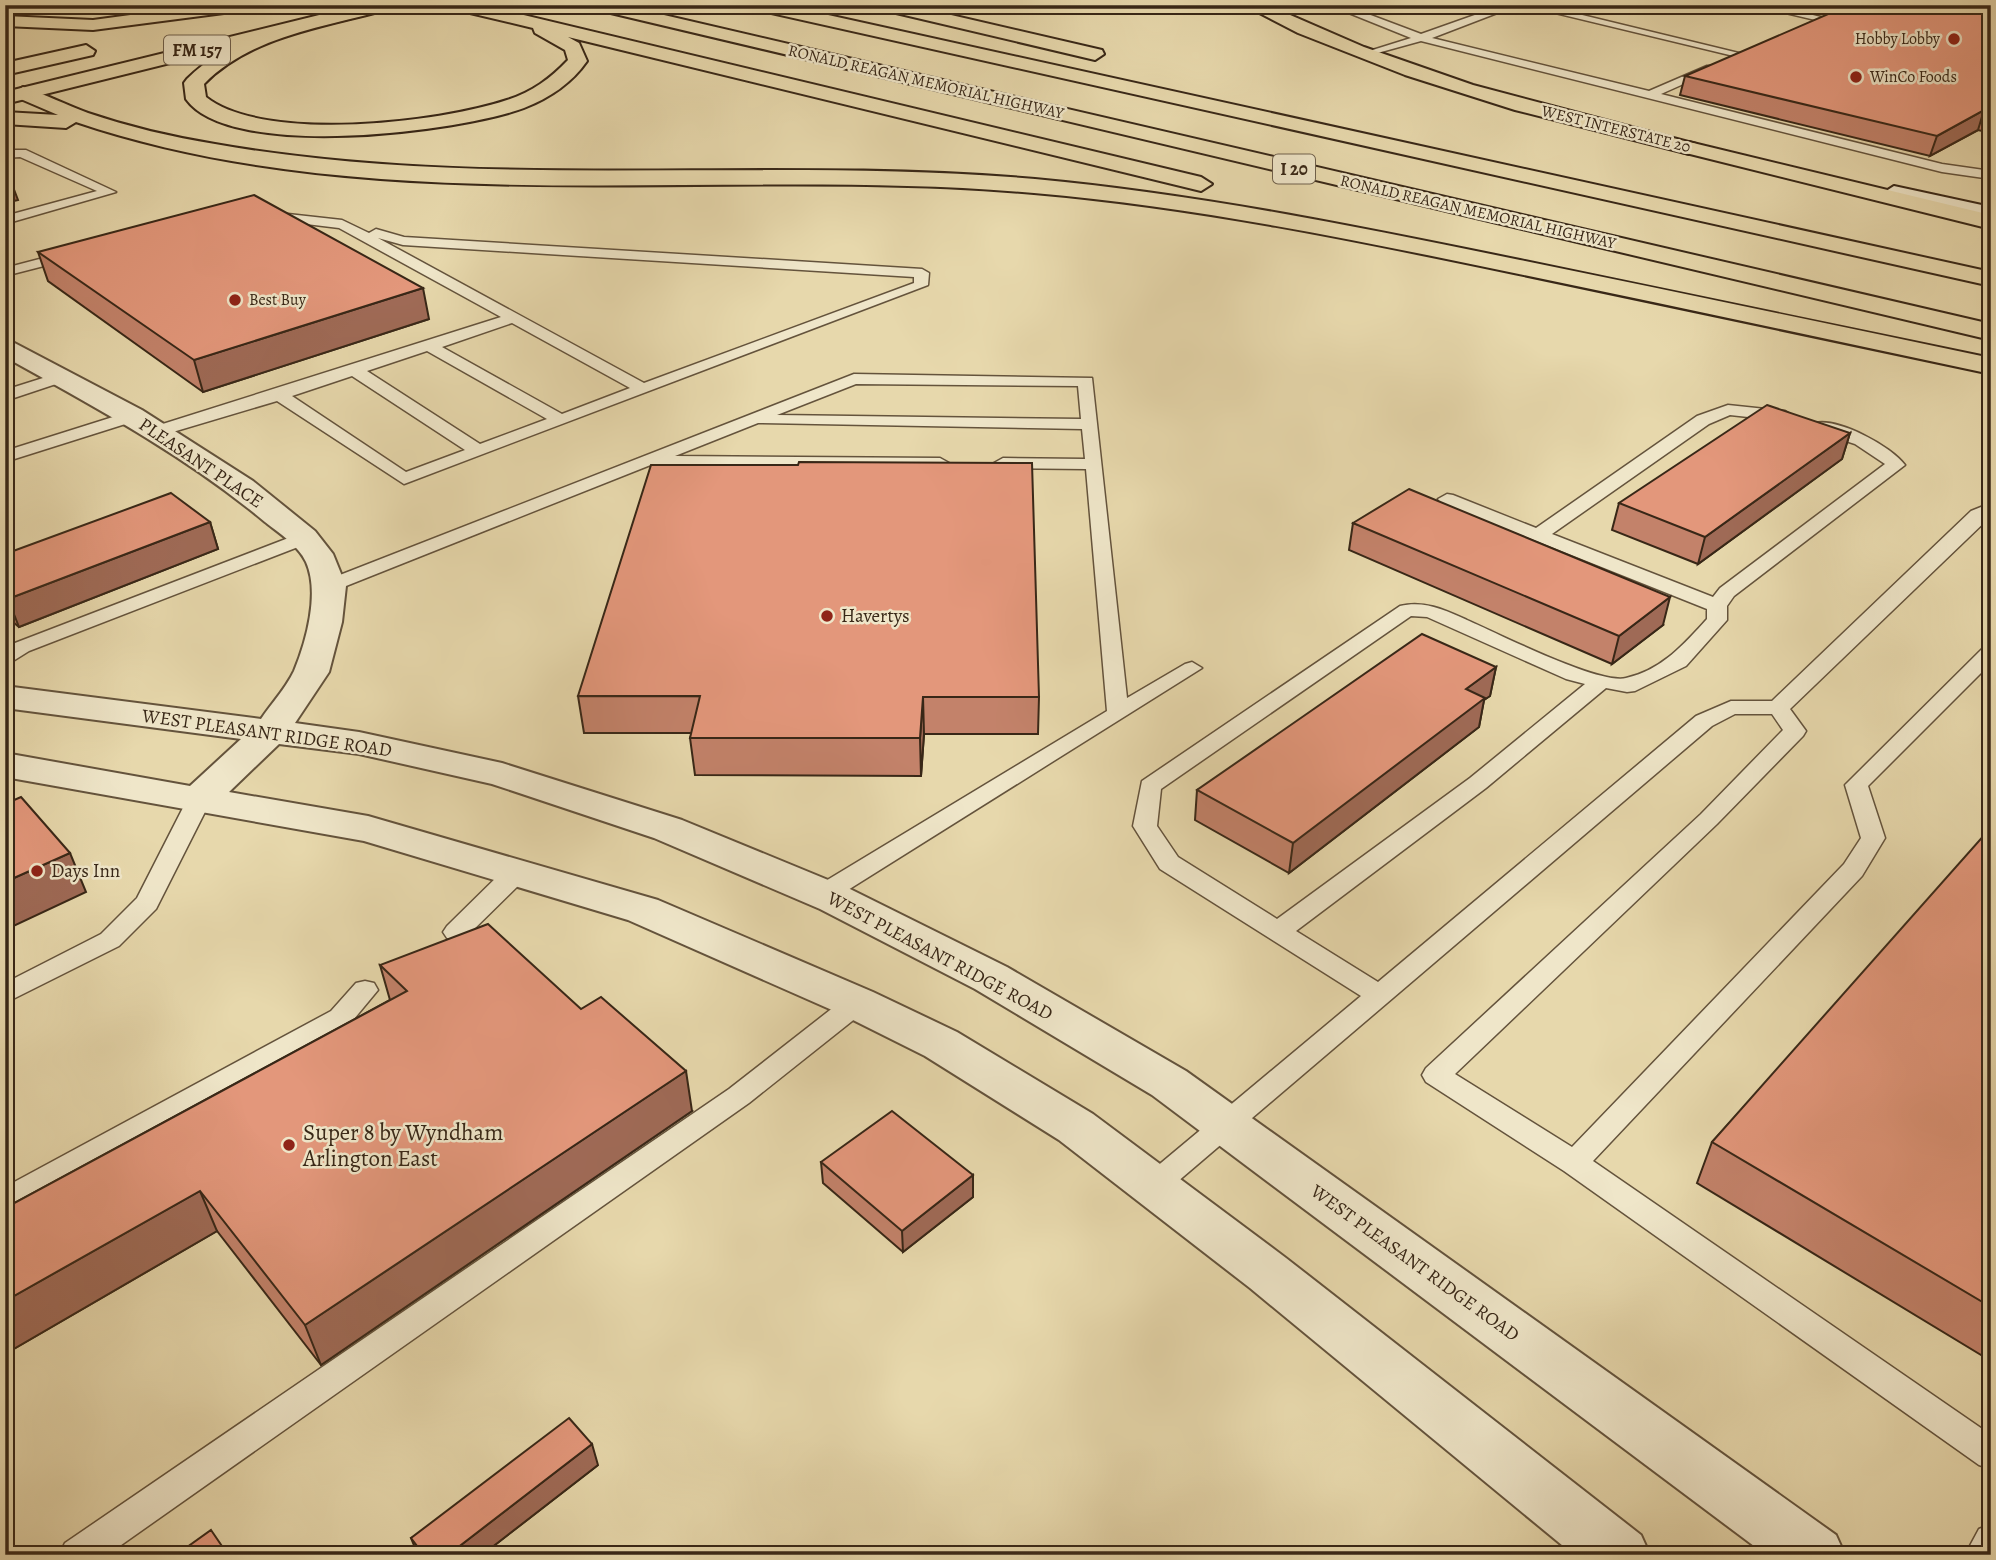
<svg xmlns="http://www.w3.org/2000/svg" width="1996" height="1560" viewBox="0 0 1996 1560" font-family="Alegreya,serif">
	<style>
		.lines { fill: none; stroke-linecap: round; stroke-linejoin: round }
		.service-casing { stroke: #64533c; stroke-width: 3 }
		.tertiary-casing { stroke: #64533c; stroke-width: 4 }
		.secondary-casing { stroke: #382717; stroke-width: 4 }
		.primary-casing { stroke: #382717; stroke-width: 4 }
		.motorway-casing { stroke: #382717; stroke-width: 4 }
		.service { fill: #efe6c9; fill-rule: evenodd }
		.tertiary { fill: #efe6c9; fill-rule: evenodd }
		.secondary { fill: #efe6c9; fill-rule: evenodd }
		.primary { fill: #e7d8ac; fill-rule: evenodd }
		.motorway { fill: #e7d8ac; fill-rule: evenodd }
		.wall { fill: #c3826a; stroke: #382717; stroke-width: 2 }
		.shaded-wall { fill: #9f6a56; stroke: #382717; stroke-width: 2 }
		.building { fill: #e3977b; stroke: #382717; stroke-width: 2 }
		.poi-dot { fill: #8f2418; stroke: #efe6c9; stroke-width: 2.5 }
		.labels { text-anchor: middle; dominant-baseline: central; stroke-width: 5; stroke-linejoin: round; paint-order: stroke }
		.far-poi-label { font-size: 16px; fill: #382717; stroke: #efe6c9; text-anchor: start }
		.far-street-label { font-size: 16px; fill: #382717; stroke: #efe6c9 }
		.shield { fill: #efe6c9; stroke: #6f604c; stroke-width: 2 }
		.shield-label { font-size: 18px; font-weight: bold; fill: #382717 }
		.street-label { font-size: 19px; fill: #382717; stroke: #efe6c9 }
		.poi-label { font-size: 19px; fill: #382717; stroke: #efe6c9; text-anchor: start }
		.near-poi-label { font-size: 23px; fill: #382717; stroke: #efe6c9; text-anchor: start }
	</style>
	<rect width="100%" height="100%" fill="#e7d8ac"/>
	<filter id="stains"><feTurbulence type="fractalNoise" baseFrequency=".00286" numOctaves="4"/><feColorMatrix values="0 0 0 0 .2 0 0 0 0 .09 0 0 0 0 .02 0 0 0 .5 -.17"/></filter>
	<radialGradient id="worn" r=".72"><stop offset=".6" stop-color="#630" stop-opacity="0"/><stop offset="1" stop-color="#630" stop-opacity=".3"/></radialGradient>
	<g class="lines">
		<defs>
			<path id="service" d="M 1329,5 L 1344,5 L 1421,34 L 1503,5 L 1518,5 L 1432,38 L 1649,91 L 1707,66 L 1715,66 L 1715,70 L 1661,94 L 1942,164 L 1991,171 L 1991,179 L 1942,172 L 1421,41 L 1363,57 L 1363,53 L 1411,38 Z
				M 1522,5 L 1541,5 L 1747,55 L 1742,58 Z
				M 1751,5 L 1772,5 L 1829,19 L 1824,22 Z
				M 5,150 L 26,150 L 116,192 L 5,224 L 5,216 L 97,191 L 20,157 L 5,158 Z
				M 270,212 L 342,220 L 369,233 L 376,229 L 404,237 L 922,269 L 929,273 L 928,285 L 404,484 L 277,401 L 156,437 L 147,432 L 150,428 L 501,317 L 339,228 L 265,219 L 263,216 ZM 378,238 L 403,245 L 914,277 L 914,283 L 644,383 ZM 512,323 L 630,388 L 562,414 L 442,347 ZM 427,351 L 547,419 L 480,444 L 367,371 ZM 352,376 L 465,450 L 406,472 L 292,396 Z
				M 70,251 L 75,252 L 75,258 L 5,276 L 5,268 Z
				M 62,372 L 70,377 L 68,380 L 5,401 L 5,390 Z
				M 854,374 L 1092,378 L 1127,698 L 1185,664 L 1192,662 L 1202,668 L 832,900 L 814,900 L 811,894 L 814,888 L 1107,711 L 1086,469 L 1003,468 L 994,463 L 1003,458 L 1085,459 L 1082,429 L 758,423 L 675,456 L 940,458 L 949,463 L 940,468 L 653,464 L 336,590 L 329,592 L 319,586 L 322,582 ZM 856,384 L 1078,386 L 1081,419 L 777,415 Z
				M 1728,405 L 1785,411 L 1793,416 L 1785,421 L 1730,415 L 1709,424 L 1552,534 L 1713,597 L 1720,588 L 1885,464 L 1855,444 L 1815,431 L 1812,427 L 1815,423 C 1839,418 1891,446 1905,465 L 1734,596 L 1727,606 L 1727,620 L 1686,666 L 1635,691 L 1627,692 L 1606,688 L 1486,788 L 1296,931 L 1378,982 L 1696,716 L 1731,701 L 1772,701 L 1971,511 L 1991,503 L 1991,516 L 1790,709 L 1806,731 L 1803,736 L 1717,824 L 1455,1074 L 1572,1147 L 1844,864 L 1861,838 L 1845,785 L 1984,647 L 1991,645 L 1991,663 L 1868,786 L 1885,838 L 1862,876 L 1593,1161 L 1991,1435 L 1991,1469 L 1979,1465 L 1564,1171 L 1426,1082 L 1422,1075 L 1426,1068 L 1701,814 L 1783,730 L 1772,714 L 1735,714 L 1712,726 L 1163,1194 L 1153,1198 L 1143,1194 L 1138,1186 L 1143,1178 L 1361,996 L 1160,869 L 1133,826 L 1142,781 L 1400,606 C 1424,600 1445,610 1467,620 C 1497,633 1599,685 1626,678 C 1662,670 1684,644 1707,619 L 1707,609 L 1441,503 L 1438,499 L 1447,494 L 1453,495 L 1536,528 L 1697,416 ZM 1411,616 L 1427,617 L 1566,679 L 1585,684 L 1470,778 L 1277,919 L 1178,857 L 1157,826 L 1161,789 Z
				M 132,411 L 140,416 L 138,420 L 5,462 L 5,451 Z
				M 304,532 L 311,534 L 313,538 L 311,542 L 29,651 L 5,666 L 5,650 L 15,643 Z
				M 200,791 L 208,793 L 212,798 L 156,909 L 119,946 L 5,1003 L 5,983 L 101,934 L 137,898 L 188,798 L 192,793 Z
				M 516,865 L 525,867 L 528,873 L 525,879 L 465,938 L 456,941 L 447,938 L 443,932 L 447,926 L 507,867 Z
				M 365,981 L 374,983 L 378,990 L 349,1025 L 5,1213 L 5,1187 L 331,1011 L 356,983 Z
				M 857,994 L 866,996 L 870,1003 L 866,1010 L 749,1103 L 107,1555 L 59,1555 L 65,1543 L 729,1089 L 848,996 Z
				M 1991,1524 L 1991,1555 L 1965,1555 L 1979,1529 Z"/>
			<path id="tertiary" d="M 5,338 L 142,410 L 253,481 L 315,531 L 333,554 L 346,586 L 342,622 L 329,672 L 295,723 L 359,732 L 502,763 L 682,820 L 850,889 L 1007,967 L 1186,1071 L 1836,1535 L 1845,1555 L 1766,1555 L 1152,1095 L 975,989 L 820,909 L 654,838 L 492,784 L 359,754 L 279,744 L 229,792 L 368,816 L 658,900 L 873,992 L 957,1032 L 1093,1114 L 1286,1258 L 1641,1535 L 1650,1555 L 1574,1555 L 1250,1288 L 1059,1140 L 925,1056 L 841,1014 L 628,920 L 364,841 L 5,777 L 5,753 L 190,786 L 241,739 L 5,708 L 5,686 L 261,719 C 271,704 286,688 294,671 C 306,642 320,593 306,562 C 298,545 279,533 265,522 C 186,456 95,407 5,357 Z"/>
			<path id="secondary" d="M 1894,186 L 1991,207 L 1991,221 L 1886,198 L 1883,193 Z"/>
			<path id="primary" d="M 360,5 L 390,5 L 388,9 L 5,104 L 5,92 Z
				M 1244,5 L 1267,5 L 1364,47 L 1473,85 L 1696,144 L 1700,148 L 1689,154 L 1515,110 L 1405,75 L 1298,33 Z
				M 86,45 L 95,51 L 93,55 L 5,75 L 5,63 Z"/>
			<path id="motorway" d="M 205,5 L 255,5 L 247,10 L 93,30 L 5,26 L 5,16 L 93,20 Z
				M 363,5 L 381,8 L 378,12 C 318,28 249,38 204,84 L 206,97 C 264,143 438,123 507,100 C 532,92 550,79 568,60 L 565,50 L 535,33 L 533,28 L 453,9 L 451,5 L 482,5 L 1201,177 L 1212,184 L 1201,191 L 568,37 L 579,43 L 587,61 C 571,84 549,98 524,108 C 460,132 230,161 186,99 L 184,83 L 187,79 C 234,32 301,22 363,5 Z
				M 590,5 L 621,5 L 1991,324 L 1991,340 L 598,10 Z
				M 750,5 L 783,5 L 1991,272 L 1991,286 L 758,10 Z
				M 877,5 L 908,5 L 1102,50 L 1104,54 L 1095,60 L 879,9 Z
				M 23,87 C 45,94 66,105 88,113 C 129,127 172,137 215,144 C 486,192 762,155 1035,179 C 1198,194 1359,227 1520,260 C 1677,292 1834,325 1991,358 L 1991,374 C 1832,340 1673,306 1514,273 C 1356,240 1196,207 1034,193 C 721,165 377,224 76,122 L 66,128 L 5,124 L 5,112 L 58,115 L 16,97 L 13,93 Z
				M 1689,142 L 1991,215 L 1991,229 L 1682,152 L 1678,148 L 1682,144 Z"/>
		</defs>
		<use href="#service" class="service-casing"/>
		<use href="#tertiary" class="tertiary-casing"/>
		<use href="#secondary" class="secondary-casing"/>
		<use href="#primary" class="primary-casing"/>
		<use href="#motorway" class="motorway-casing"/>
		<use href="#service" class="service"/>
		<use href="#tertiary" class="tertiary"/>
		<use href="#secondary" class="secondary"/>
		<use href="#primary" class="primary"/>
		<use href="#motorway" class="motorway"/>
	</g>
	<path class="wall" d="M 1991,5 L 1991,133 L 1978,130 L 1930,156 L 1680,95 L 1685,76 Z
		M 38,252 L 429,319 L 203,392 L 48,281 Z
		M 1850,433 L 1842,459 L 1698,564 L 1612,530 L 1619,503 Z
		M 210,522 L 218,549 L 19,627 L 5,615 L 5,554 Z
		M 1353,523 L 1663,625 L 1612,664 L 1349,550 Z
		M 1496,667 L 1490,696 L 1484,700 L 1479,727 L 1289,873 L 1195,820 L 1197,790 Z
		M 578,696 L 1039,697 L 1038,734 L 924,734 L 921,776 L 695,775 L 690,738 L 692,733 L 584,733 Z
		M 1991,836 L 1991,1361 L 1697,1183 L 1712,1142 Z
		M 380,965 L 692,1111 L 321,1365 L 217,1231 L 5,1354 L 5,1208 L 390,1000 Z
		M 821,1162 L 973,1175 L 973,1197 L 903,1252 L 823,1183 Z
		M 598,1465 L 482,1555 L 418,1555 L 411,1538 Z"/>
	<path class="shaded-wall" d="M 1984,110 L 1978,130 L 1930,156 L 1937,136 Z
		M 10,179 L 18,200 L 5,203 L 5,180 Z
		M 423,288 L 429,319 L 203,392 L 194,360 Z
		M 1850,433 L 1842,459 L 1698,564 L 1705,537 Z
		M 210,522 L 218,549 L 19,627 L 8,599 Z
		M 1670,597 L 1663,625 L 1612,664 L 1619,636 Z
		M 1496,667 L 1490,696 L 1484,700 L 1479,727 L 1289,873 L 1293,843 L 1466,689 Z
		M 923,697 L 924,734 L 921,776 L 920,738 Z
		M 70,853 L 86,892 L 5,930 L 5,882 Z
		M 686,1071 L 692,1111 L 321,1365 L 305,1325 Z
		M 973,1175 L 973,1197 L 903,1252 L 902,1231 Z
		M 200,1191 L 217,1231 L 5,1354 L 5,1301 Z
		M 592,1444 L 598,1465 L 482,1555 L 448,1555 Z"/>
	<path class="building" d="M 1849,5 L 1991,5 L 1991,111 L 1984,110 L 1937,136 L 1685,76 Z
		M 254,195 L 423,288 L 194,360 L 38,252 Z
		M 1767,405 L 1850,433 L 1705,537 L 1619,503 Z
		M 799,462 L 1032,463 L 1039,697 L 923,697 L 920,738 L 690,738 L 700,696 L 578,696 L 651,465 L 798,465 Z
		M 1409,489 L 1670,597 L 1619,636 L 1353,523 Z
		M 171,493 L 210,522 L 8,599 L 5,597 L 5,554 Z
		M 1422,634 L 1496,667 L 1466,689 L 1485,698 L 1293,843 L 1197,790 Z
		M 21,797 L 70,853 L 5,882 L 5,804 Z
		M 1986,833 L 1991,836 L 1991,1307 L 1712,1142 Z
		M 488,924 L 581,1009 L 601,997 L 686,1071 L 305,1325 L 200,1191 L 5,1301 L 5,1208 L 407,991 L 380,965 Z
		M 892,1111 L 973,1175 L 902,1231 L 821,1162 Z
		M 569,1418 L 592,1444 L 448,1555 L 424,1555 L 411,1538 Z
		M 211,1530 L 228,1555 L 176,1555 Z"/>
	<g class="poi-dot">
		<circle cx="1954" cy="39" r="7"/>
		<circle cx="1856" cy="77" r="7"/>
		<circle cx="235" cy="300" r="7"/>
		<circle cx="827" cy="616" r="7"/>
		<circle cx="37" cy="871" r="7"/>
		<circle cx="289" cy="1145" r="7"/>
	</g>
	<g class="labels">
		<g class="far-poi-label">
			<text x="1940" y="39" text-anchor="end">Hobby Lobby</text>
			<text x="1870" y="77">WinCo Foods</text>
			<text x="249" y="300">Best Buy</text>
		</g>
		<g class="far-street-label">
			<text transform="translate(926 82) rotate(13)">RONALD REAGAN MEMORIAL HIGHWAY</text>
			<text transform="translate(1616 129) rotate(14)">WEST INTERSTATE 20</text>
			<text transform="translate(1478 212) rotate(13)">RONALD REAGAN MEMORIAL HIGHWAY</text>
		</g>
		<g class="shield">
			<rect x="164" y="35.5" width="66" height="29" rx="5"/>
			<rect x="1273" y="154.5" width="42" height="29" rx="5"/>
		</g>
		<g class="shield-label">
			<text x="197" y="50">FM 157</text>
			<text x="1294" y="169">I 20</text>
		</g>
		<g class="street-label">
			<text transform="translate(201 463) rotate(34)">PLEASANT PLACE</text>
			<text transform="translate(267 733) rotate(8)">WEST PLEASANT RIDGE ROAD</text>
			<text transform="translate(940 956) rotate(28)">WEST PLEASANT RIDGE ROAD</text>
			<text transform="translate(1415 1263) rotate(36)">WEST PLEASANT RIDGE ROAD</text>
		</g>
		<g class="poi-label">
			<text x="841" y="616">Havertys</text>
			<text x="51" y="871">Days Inn</text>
		</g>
		<g class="near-poi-label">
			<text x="303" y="1132">Super 8 by Wyndham<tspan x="303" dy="26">Arlington East</tspan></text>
		</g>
	</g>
	<rect width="1996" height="1560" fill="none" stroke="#e7d8ac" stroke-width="28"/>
	<rect x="7" y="7" width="1982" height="1546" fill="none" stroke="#382717" stroke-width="3.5"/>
	<rect x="14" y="14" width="1968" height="1532" fill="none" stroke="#382717" stroke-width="2"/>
	<rect width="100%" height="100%" filter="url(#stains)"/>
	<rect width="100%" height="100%" fill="url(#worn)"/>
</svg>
